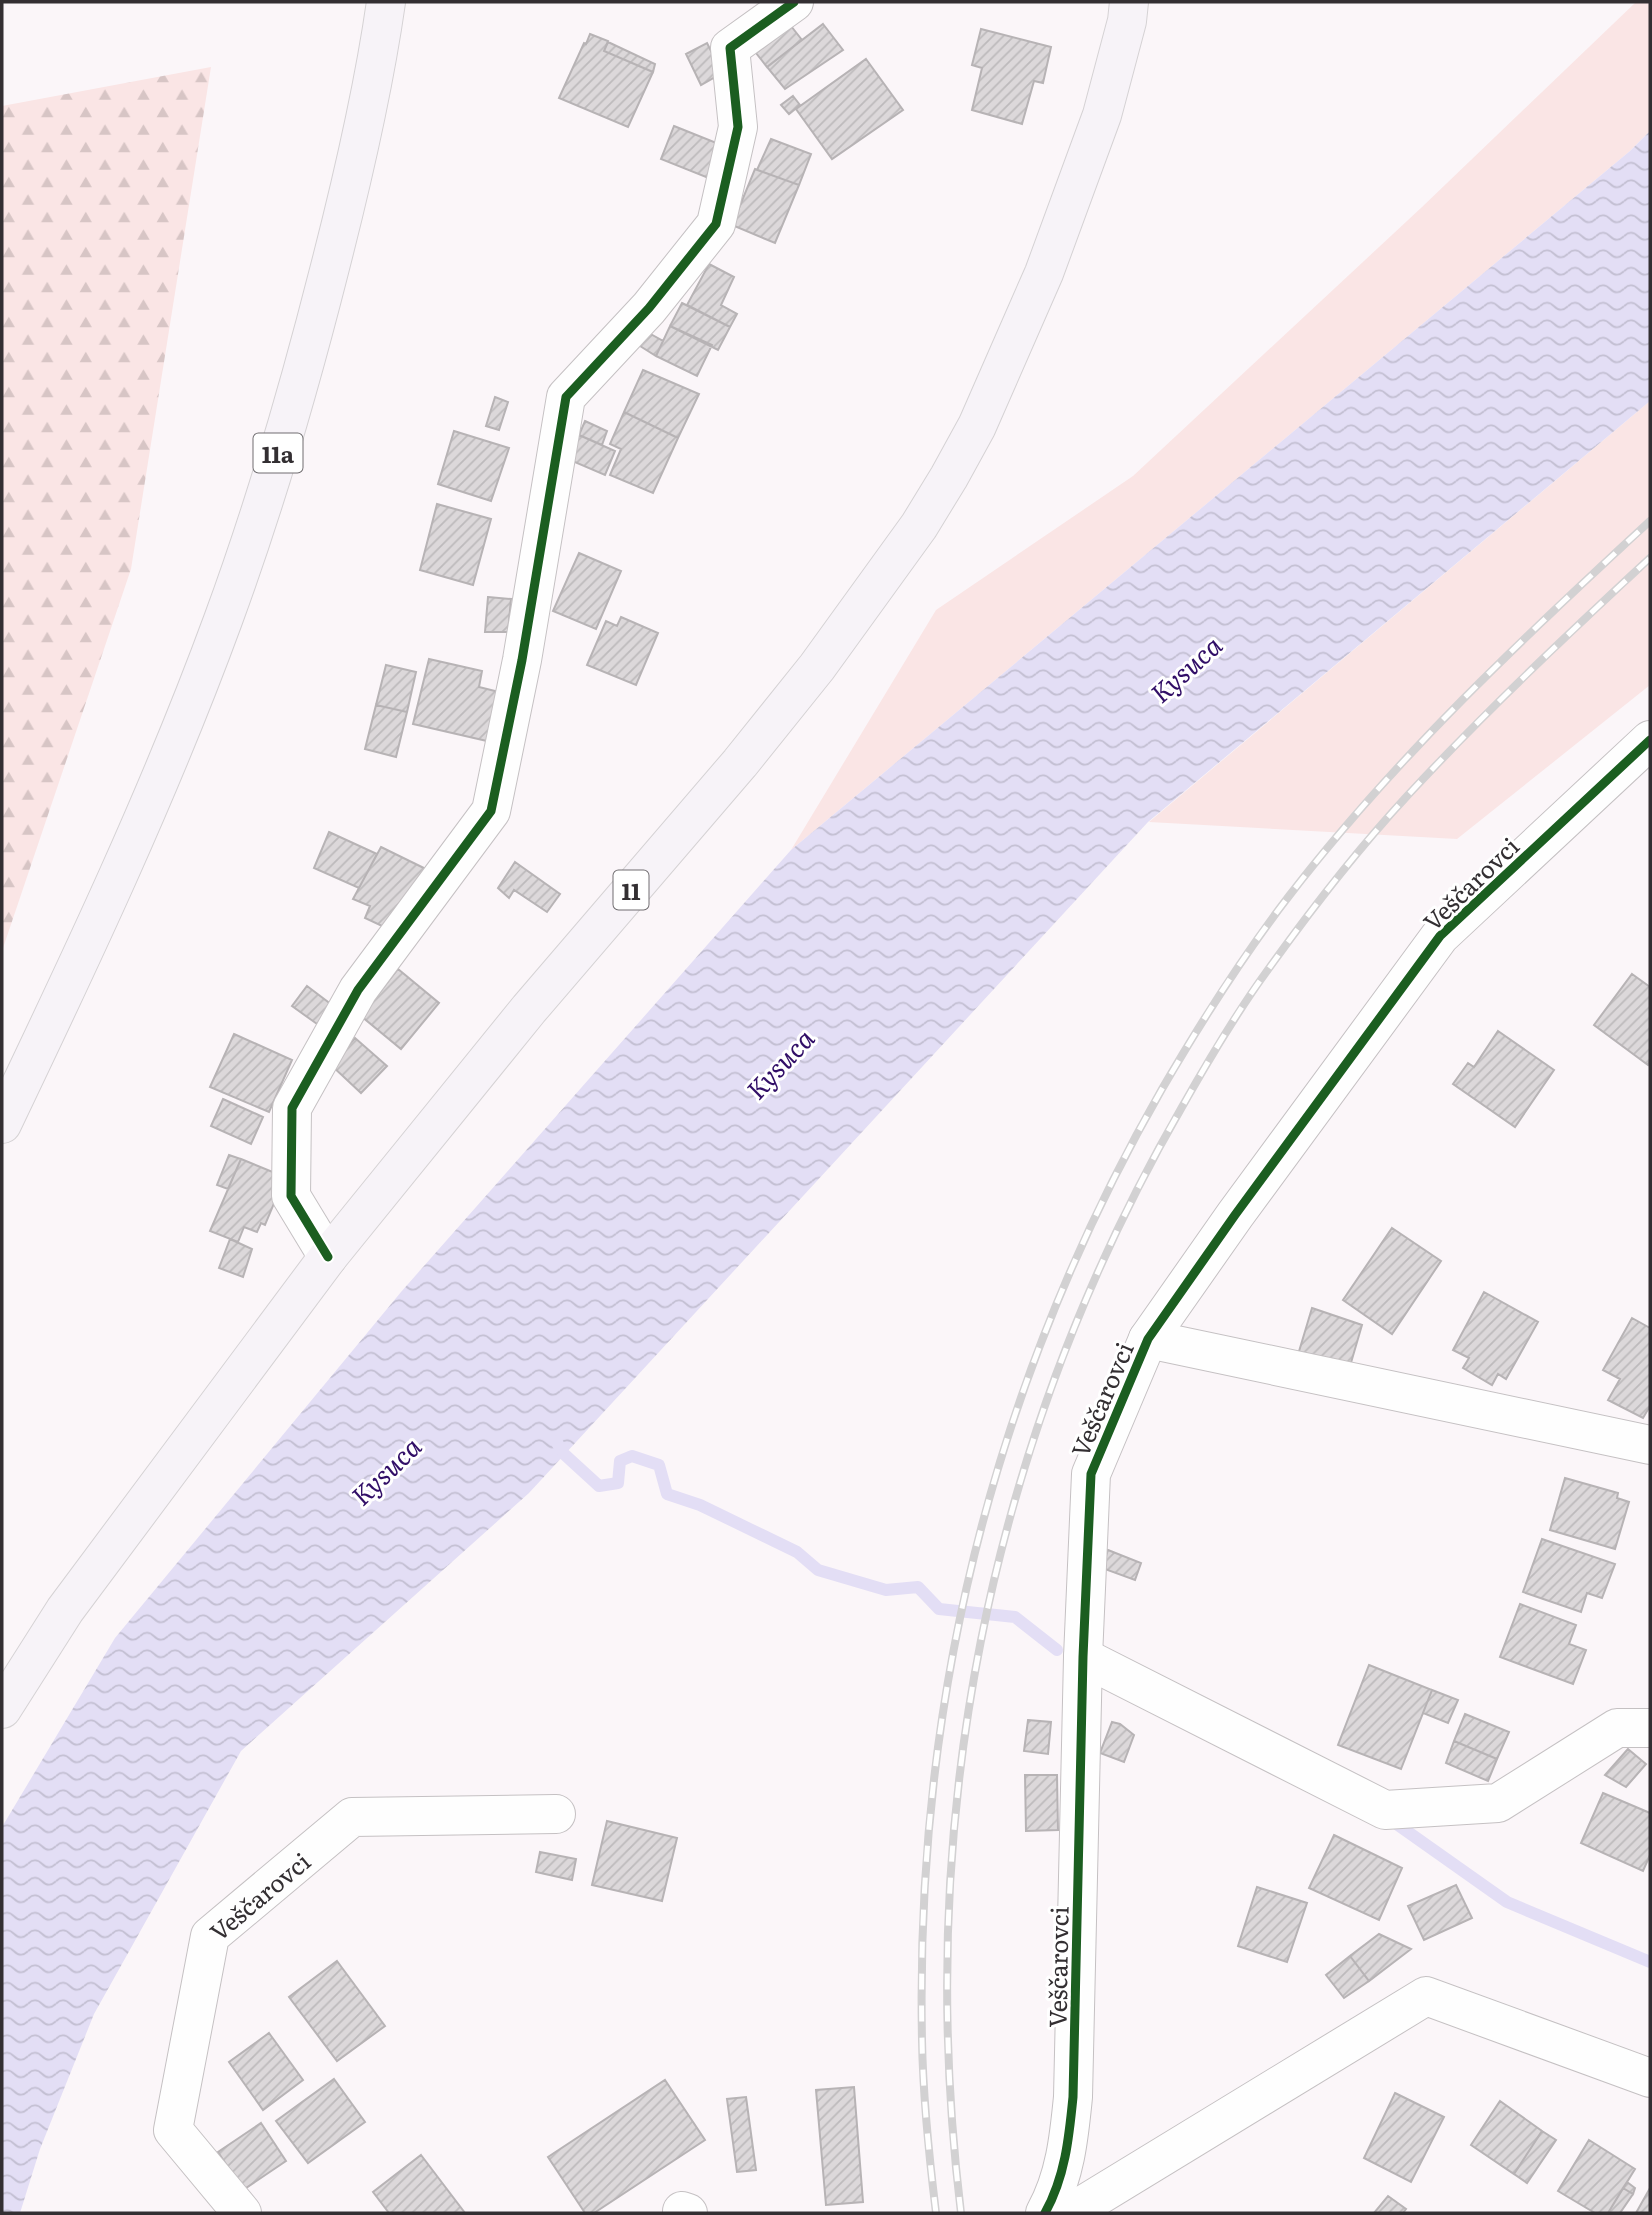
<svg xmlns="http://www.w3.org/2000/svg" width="1652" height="2215" viewBox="0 0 1652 2215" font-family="Literata,serif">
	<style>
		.grass { fill: #fae5e5 }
		.forest { fill: url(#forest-firs) }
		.water { fill: url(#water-waves) }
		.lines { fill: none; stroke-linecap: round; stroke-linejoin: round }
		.stream { stroke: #e3def5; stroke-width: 12 }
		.building { fill: url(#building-hatch); stroke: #b7b3b5; stroke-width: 2 }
		.minor-casing { stroke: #c5c1c3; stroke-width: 40 }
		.major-casing { stroke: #d5d2d4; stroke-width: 40 }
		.minor { stroke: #fefefe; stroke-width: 38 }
		.major { stroke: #f7f3f8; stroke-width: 38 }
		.rail-casing { stroke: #d2d1d2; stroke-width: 8 }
		.rail { stroke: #fff; stroke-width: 5; stroke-dasharray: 16; stroke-linecap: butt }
		.cycleway-casing { stroke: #fff; stroke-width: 13 }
		.cycleway { stroke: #1b5e20; stroke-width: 9 }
		.labels { text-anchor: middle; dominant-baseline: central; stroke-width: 6; stroke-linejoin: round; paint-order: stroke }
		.shield { fill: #fff; stroke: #706d70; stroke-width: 2 }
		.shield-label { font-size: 23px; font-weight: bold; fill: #332f32 }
		.street-label { font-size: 24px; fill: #332f32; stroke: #fff }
		.water-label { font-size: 26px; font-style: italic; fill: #310e67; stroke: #fff }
	</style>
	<defs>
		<pattern id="forest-firs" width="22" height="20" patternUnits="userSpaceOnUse" patternTransform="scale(1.75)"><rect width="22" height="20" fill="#fae5e5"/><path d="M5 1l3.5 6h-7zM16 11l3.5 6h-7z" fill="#d7c5c5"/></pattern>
		<pattern id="water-waves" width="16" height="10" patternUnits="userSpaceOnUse" patternTransform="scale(1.75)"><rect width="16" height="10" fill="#e3def5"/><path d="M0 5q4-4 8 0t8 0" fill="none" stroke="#c3bfd2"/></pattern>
		<pattern id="building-hatch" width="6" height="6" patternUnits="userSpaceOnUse" patternTransform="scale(1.75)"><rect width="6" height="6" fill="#dcd8da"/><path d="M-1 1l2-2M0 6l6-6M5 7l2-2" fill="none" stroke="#bdbabc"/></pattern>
	</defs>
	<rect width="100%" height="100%" fill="#fbf6f9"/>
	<path class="grass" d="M 1636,2 L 1650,2 L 1650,131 L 1630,151 L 791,850 L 936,610 L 1133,476 L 1422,207 Z
		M 1650,401 L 1650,685 L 1457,839 L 1149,822 Z"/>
	<path class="forest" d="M 211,67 L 131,569 L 2,951 L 2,106 Z"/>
	<path class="water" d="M 1650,131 L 1650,401 L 1148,822 L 529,1493 L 241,1751 L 94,2014 L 40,2149 L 20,2213 L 2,2213 L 2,1827 L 115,1638 L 401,1292 L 791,850 L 1630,151 Z"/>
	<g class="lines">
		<path class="stream" d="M 556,1441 L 564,1454 L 599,1486 L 618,1483 L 620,1461 L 632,1456 L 659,1465 L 667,1494 L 700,1505 L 797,1552 L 818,1570 L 886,1590 L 918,1587 L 939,1609 L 1015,1617 L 1057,1650
			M 1391,1820 L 1507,1902 L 1650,1962"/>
	</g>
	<path class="building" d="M 823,24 L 843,50 L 785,89 L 767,67 Z
		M 791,26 L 802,40 L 767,67 L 756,53 Z
		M 981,29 L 1051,47 L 1043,83 L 1034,81 L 1022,124 L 972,110 L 982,68 L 972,65 Z
		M 590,34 L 608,41 L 604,51 L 653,72 L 628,127 L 559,98 L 584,43 L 586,44 Z
		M 608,42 L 655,64 L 653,72 L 604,51 Z
		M 707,43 L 722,73 L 701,85 L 686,54 Z
		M 866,59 L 903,110 L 832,159 L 796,109 Z
		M 793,96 L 800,105 L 789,114 L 781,105 Z
		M 674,126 L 724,146 L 711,179 L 661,159 Z
		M 771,139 L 811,154 L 799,185 L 757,170 Z
		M 755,169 L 799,185 L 775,243 L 732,225 Z
		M 709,264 L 734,277 L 721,305 L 737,314 L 730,327 L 687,305 Z
		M 682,303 L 730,327 L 718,350 L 670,326 Z
		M 670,326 L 712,345 L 697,376 L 656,356 Z
		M 647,332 L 663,341 L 656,356 L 640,346 Z
		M 643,370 L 699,394 L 678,438 L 624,412 Z
		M 495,397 L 508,402 L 499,430 L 486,426 Z
		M 624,412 L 678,438 L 653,493 L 610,475 L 621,449 L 610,444 Z
		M 585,421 L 607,431 L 602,445 L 579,435 Z
		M 454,431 L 509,448 L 491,501 L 438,484 Z
		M 579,435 L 615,451 L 605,475 L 570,460 Z
		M 437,504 L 491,519 L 473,585 L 420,570 Z
		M 579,553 L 621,571 L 596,629 L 553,611 Z
		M 488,597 L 511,599 L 508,632 L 485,632 Z
		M 621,617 L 658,633 L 636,685 L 587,665 L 606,621 L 617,626 Z
		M 429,659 L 482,671 L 479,687 L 499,692 L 487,741 L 413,724 Z
		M 386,665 L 416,672 L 407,712 L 376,705 Z
		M 376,705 L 407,712 L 396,757 L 365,749 Z
		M 329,832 L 377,854 L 359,888 L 314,868 Z
		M 381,847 L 432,872 L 397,933 L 365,918 L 370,906 L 353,899 Z
		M 515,862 L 560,894 L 547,912 L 514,890 L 509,898 L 498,888 Z
		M 398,969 L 439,1003 L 401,1049 L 361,1016 Z
		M 1632,974 L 1650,987 L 1650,1061 L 1648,1065 L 1594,1025 Z
		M 307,986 L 332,1005 L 317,1024 L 292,1006 Z
		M 1498,1031 L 1554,1070 L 1515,1127 L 1453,1084 L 1468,1063 L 1474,1067 Z
		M 234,1034 L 292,1060 L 269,1112 L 210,1087 Z
		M 355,1038 L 387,1066 L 361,1093 L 331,1065 Z
		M 223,1099 L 263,1117 L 251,1144 L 211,1126 Z
		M 229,1155 L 241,1159 L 228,1189 L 217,1185 Z
		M 241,1159 L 285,1177 L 265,1225 L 261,1223 L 257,1232 L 244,1227 L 238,1242 L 210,1231 Z
		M 1392,1228 L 1441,1261 L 1392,1334 L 1343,1300 Z
		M 230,1239 L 252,1249 L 243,1277 L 219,1268 Z
		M 1484,1292 L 1538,1322 L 1506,1379 L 1498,1374 L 1492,1385 L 1463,1368 L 1469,1358 L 1453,1350 Z
		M 1312,1308 L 1362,1325 L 1348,1373 L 1297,1358 Z
		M 1632,1318 L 1650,1328 L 1650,1406 L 1643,1418 L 1608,1400 L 1620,1379 L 1603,1370 Z
		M 1565,1478 L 1618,1493 L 1617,1498 L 1629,1502 L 1615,1549 L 1550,1530 Z
		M 1542,1539 L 1615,1564 L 1602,1598 L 1587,1593 L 1581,1612 L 1523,1592 Z
		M 1108,1550 L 1141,1563 L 1135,1580 L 1102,1568 Z
		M 1520,1604 L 1576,1625 L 1569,1644 L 1586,1650 L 1573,1684 L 1500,1657 Z
		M 1369,1665 L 1432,1690 L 1401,1769 L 1338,1745 Z
		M 1432,1690 L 1458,1700 L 1448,1723 L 1423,1713 Z
		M 1465,1714 L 1509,1732 L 1497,1759 L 1454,1741 Z
		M 1028,1720 L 1051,1722 L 1048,1754 L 1024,1751 Z
		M 1112,1722 L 1120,1724 L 1134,1735 L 1124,1762 L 1100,1753 Z
		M 1454,1741 L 1497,1759 L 1488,1781 L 1446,1763 Z
		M 1628,1749 L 1646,1764 L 1626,1787 L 1605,1775 Z
		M 1025,1775 L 1057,1775 L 1058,1830 L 1026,1831 Z
		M 1603,1793 L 1650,1813 L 1650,1855 L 1643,1871 L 1581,1843 Z
		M 607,1821 L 677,1838 L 662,1901 L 592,1885 Z
		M 1334,1835 L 1402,1868 L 1379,1920 L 1309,1888 Z
		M 540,1852 L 576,1859 L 572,1880 L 536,1872 Z
		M 1456,1885 L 1472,1918 L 1424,1940 L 1408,1906 Z
		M 1257,1887 L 1307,1903 L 1287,1962 L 1238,1946 Z
		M 1379,1934 L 1411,1949 L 1369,1981 L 1350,1956 Z
		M 1350,1956 L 1369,1981 L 1344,1998 L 1326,1975 Z
		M 337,1961 L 385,2026 L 337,2061 L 289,1997 Z
		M 269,2033 L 303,2080 L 263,2110 L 229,2062 Z
		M 334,2079 L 365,2122 L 308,2163 L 276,2121 Z
		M 665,2080 L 705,2140 L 594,2213 L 585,2213 L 548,2157 Z
		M 854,2087 L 863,2202 L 826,2205 L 816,2090 Z
		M 1395,2093 L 1444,2117 L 1411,2182 L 1364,2158 Z
		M 746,2097 L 756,2170 L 737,2172 L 727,2099 Z
		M 1500,2101 L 1542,2131 L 1514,2174 L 1471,2145 Z
		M 261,2123 L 286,2161 L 243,2190 L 218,2152 Z
		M 1542,2131 L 1556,2140 L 1527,2183 L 1514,2174 Z
		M 1589,2140 L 1635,2169 L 1608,2213 L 1595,2213 L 1558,2191 Z
		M 421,2155 L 465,2213 L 389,2213 L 373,2192 Z
		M 1627,2182 L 1635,2188 L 1633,2194 L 1623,2188 Z
		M 1623,2188 L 1633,2194 L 1620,2213 L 1608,2213 Z
		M 1650,2188 L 1650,2213 L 1636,2213 Z
		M 1388,2196 L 1406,2209 L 1403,2213 L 1374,2213 Z"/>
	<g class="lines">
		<defs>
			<g id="minor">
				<path d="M 328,1257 L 291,1196 L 292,1108 L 358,990 L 491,811 L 522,660 L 566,397 L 649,308 L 716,224 L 738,127 L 730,48 L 794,2"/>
				<path d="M 1148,1339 L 1650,1445"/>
				<path d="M 1083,1657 L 1385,1810 L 1498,1803 L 1617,1728 L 1650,1728"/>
				<path d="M 682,2211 L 688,2213"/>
				<path id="s1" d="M 242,2213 L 173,2130 L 210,1936 L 352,1817 L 556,1814"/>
				<path d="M 1045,2213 C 1065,2177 1069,2138 1073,2097 L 1083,1657 L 1091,1474 L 1148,1339 L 1235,1215 L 1440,936 L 1650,740"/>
				<path d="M 1070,2213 L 1426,1996 L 1650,2078"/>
			</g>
			<path id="major" d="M 2,1124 C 81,959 160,792 223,620 C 265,506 299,389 329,271 C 352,182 373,93 386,2
				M 2,1709 L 65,1610 L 328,1257 L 529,1009 L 740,763 L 817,667 L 919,526 L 949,477 L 977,426 L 1044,273 L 1102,115 L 1127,21 L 1129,2"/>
		</defs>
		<use href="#minor" class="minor-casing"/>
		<use href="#major" class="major-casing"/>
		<use href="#minor" class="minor"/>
		<use href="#major" class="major"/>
		<defs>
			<path id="rail" d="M 936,2213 C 929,2156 923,2098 922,2040 C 915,1701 993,1384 1162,1089 C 1201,1022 1242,957 1289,896 C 1395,758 1523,638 1650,521
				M 961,2213 C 914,1826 987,1445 1182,1107 C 1208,1061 1235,1015 1267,971 C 1310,911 1357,850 1408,795 C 1485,712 1567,635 1650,558"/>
		</defs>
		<use href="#rail" class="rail-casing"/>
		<use href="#rail" class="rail"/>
		<defs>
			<path id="cycleway" d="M 328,1257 L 291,1196 L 292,1108 L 358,990 L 491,811 L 522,660 L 566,397 L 649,308 L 716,224 L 738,127 L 730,48 L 794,2
				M 1045,2213 C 1065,2177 1069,2138 1073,2097 L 1083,1657 L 1091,1474 L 1148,1339 L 1235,1215 L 1440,936 L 1650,740"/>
		</defs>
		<use href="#cycleway" class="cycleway-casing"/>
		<use href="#cycleway" class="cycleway"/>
	</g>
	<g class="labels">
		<g class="shield">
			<rect x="253.5" y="433.5" width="49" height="39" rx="5"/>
			<rect x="613.5" y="870.5" width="35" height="39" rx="5"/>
		</g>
		<g class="shield-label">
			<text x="278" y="453">11a</text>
			<text x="631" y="890">11</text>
		</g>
		<g class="street-label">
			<text transform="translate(1470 883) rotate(-44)">Veščarovci</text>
			<text transform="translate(1101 1399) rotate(-67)">Veščarovci</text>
			<text stroke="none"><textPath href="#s1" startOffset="369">Veščarovci</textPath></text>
			<text transform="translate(1057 1967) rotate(-89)">Veščarovci</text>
		</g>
		<g class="water-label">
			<text transform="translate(1185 668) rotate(-42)">Kysuca</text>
			<text transform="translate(779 1063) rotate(-47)">Kysuca</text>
			<text transform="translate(385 1470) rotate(-44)">Kysuca</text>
		</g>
	</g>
	<rect width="1652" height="2215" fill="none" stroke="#332f32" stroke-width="7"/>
</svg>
